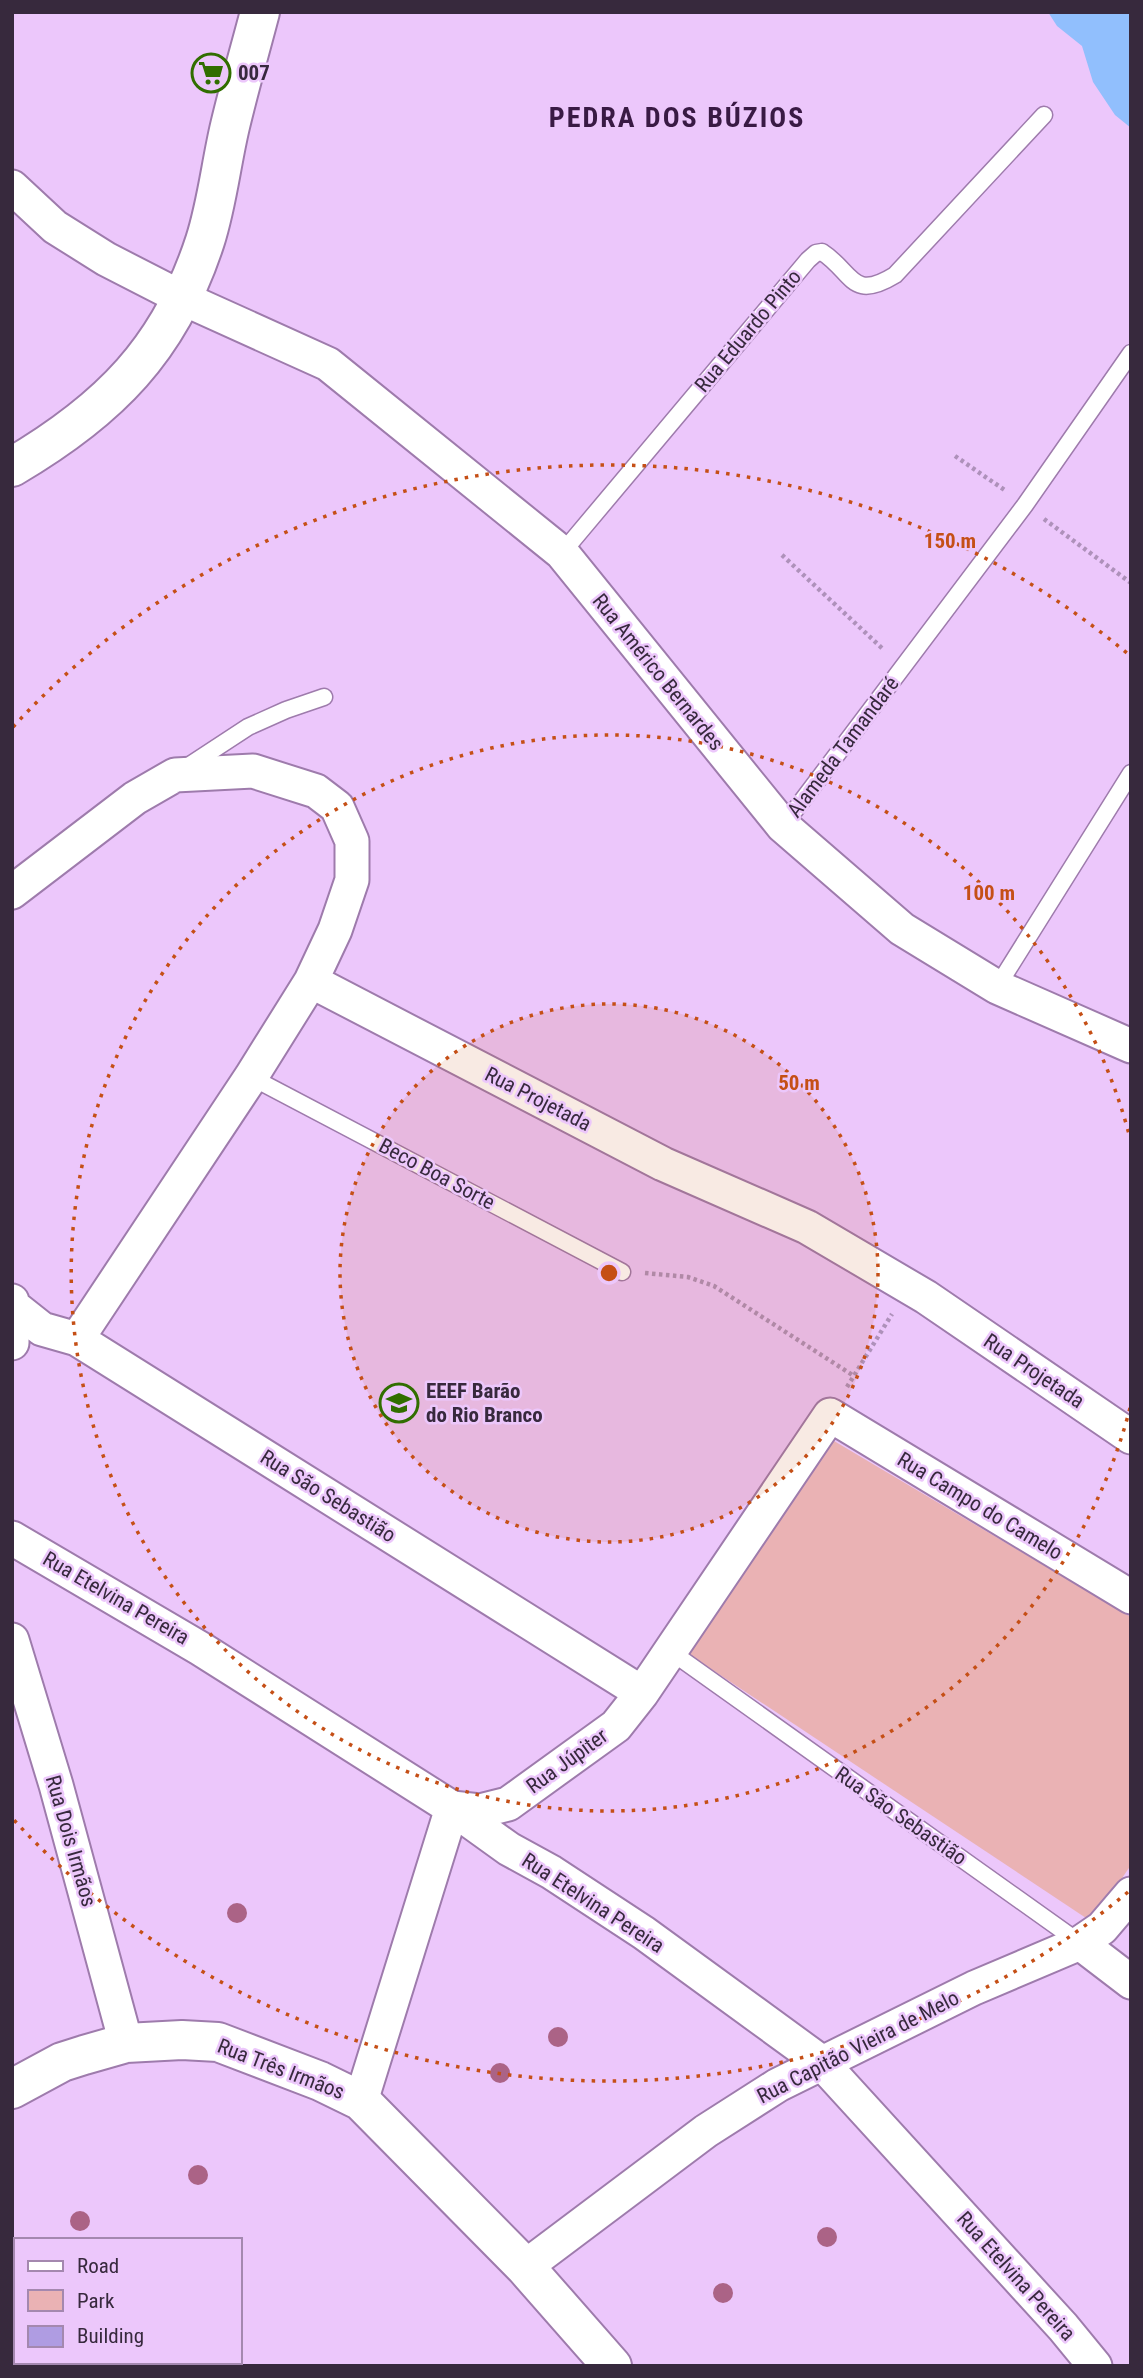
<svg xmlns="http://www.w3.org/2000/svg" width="1143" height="2378" viewBox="0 0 1143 2378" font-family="'Roboto Condensed',sans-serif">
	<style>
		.green { fill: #eab2b4 }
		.water { fill: #91bffd }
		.building { fill: #af9ce2; stroke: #796ba0; stroke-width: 2; filter: url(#shadow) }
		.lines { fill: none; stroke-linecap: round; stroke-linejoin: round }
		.lane-casing { stroke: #9e7bac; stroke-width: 19 }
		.street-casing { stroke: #9e7bac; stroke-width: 37 }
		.secondary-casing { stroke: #9e7bac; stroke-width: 42 }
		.path { stroke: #ae91ba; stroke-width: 4.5; stroke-dasharray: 3.5 3.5; stroke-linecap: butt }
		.lane { stroke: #fff; stroke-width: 16 }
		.street { stroke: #fff; stroke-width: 33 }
		.secondary { stroke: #fff; stroke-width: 38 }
		.tree { fill: #ab6386 }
		.ring { fill: none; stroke: #c54f16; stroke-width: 3.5; stroke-dasharray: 3.5 7 }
		.labels { text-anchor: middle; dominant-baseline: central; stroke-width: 5; stroke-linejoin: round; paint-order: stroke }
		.poi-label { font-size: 21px; font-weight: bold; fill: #37293d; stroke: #ecc7fb; text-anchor: start }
		.street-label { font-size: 21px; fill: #37293d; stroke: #ecc7fb }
		.district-label { font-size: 28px; font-weight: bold; letter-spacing: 2px; fill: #391a44; stroke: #ecc7fb }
		.centre { fill: #c54f16; stroke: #ecc7fb; stroke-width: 3.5 }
		.ring-label { font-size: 21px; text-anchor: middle; font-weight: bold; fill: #c54f16; stroke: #ecc7fb; stroke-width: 5; stroke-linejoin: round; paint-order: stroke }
	</style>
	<defs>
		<filter id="shadow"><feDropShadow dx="8" dy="4.5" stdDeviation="0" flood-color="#0004"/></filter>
	</defs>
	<rect width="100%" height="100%" fill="#ecc7fb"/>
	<path class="green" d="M 829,1438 L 1131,1617 L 1131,1865 L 1092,1922 L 687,1653 Z"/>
	<path class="water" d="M 1048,12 L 1131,12 L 1131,128 L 1115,115 L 1093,82 L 1082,46 L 1057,26 Z"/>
	<path class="building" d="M 173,2362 L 193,2362 L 195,2366 L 162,2366 Z"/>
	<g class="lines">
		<defs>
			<path id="lane" d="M 562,553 L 808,260 L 816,253 L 822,252 C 853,272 851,302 895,275 L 1044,115
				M 187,767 L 248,727 L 286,710 L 324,697
				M 783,826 L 1025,505 L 1131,353
				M 997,987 L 1131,773
				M 251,1077 L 622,1272
				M 670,1651 L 1080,1943"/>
			<path id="street" d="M 12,187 L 55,227 L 106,259 L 182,298 L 328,364 L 562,553 L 783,826 L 902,929 L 997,987 L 1131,1046
				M 12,892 L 135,798 L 175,775 L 253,771 L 316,791 L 337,807 L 352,841 L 352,880 L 335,930 L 311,981 L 251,1077 L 77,1339
				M 311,981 L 663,1164 L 807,1227 L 926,1297 L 1131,1437
				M 12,1301 L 12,1343
				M 13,1306 L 42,1329 L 77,1339 L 642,1693
				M 12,1538 L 201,1649 L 452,1808 L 509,1849 L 551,1872 L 644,1933 L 821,2062 L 1063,2327 L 1095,2366
				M 12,1640 L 56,1785 L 126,2043
				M 1080,1943 L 1131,1982
				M 361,2101 L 452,1808 L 480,1811 L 508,1804 L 616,1726 L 642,1693 L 830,1415 L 1131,1597
				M 525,2267 L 706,2131 L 778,2085 L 974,1988 L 1080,1943 L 1102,1928 L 1131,1894"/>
			<path id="secondary" d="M 12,467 C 109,410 170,349 205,241 C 217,204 221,164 230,126 C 239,88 250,50 260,12
				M 12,2089 L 62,2062 L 84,2055 L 126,2043 L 182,2040 L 218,2042 L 320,2081 L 361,2101 L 525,2267 L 612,2366"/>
		</defs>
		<use href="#lane" class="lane-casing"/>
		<use href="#street" class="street-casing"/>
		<use href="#secondary" class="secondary-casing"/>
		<path class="path" d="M 955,456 L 1006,491
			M 1044,519 L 1131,583
			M 782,555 L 884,650
			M 645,1273 L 688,1277 L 714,1286 L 854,1376
			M 847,1387 L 892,1314"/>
		<use href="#lane" class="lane"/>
		<use href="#street" class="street"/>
		<use href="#secondary" class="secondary"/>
	</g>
	<g class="tree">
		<circle cx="237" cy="1913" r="10"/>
		<circle cx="558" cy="2037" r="10"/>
		<circle cx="500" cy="2073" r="10"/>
		<circle cx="198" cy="2175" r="10"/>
		<circle cx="80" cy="2221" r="10"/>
		<circle cx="827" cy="2237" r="10"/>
		<circle cx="723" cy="2293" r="10"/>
	</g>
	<circle cx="609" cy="1273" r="269" fill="#c54f16" fill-opacity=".12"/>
	<g class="ring">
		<circle cx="609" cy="1273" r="269"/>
		<path d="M1130 1408A538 538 0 1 1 1130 1138"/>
		<path d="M1128 1892A808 808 0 0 1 13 1819M13 727A808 808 0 0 1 1128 654"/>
	</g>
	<defs>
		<symbol id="supermarket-ring" viewBox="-11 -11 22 22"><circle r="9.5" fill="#ecc7fb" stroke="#316e00" stroke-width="1.5"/><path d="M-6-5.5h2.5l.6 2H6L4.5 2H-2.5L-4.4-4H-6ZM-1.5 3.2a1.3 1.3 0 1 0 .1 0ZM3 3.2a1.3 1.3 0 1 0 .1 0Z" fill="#316e00"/></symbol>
		<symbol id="school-ring" viewBox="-11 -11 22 22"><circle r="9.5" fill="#ecc7fb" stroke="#316e00" stroke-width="1.5"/><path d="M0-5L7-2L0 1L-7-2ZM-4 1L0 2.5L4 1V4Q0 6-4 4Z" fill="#316e00"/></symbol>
	</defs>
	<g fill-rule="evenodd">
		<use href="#supermarket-ring" x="189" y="51" width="44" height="44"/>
		<use href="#school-ring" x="377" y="1381" width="44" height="44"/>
	</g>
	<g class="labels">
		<g class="poi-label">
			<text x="238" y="73">007</text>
			<text x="426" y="1391">EEEF Barão<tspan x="426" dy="24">do Rio Branco</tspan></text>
		</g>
		<g class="street-label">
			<text transform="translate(748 331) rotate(-50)">Rua Eduardo Pinto</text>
			<text transform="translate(658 672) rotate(51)">Rua Américo Bernardes</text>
			<text transform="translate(843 747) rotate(-53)">Alameda Tamandaré</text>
			<text transform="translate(538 1099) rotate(27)">Rua Projetada</text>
			<text transform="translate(437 1174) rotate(28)">Beco Boa Sorte</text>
			<text transform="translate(1034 1371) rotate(34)">Rua Projetada</text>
			<text transform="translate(328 1496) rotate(32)">Rua São Sebastião</text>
			<text transform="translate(980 1506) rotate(31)">Rua Campo do Camelo</text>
			<text transform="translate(116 1598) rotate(30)">Rua Etelvina Pereira</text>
			<text transform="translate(567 1761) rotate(-36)">Rua Júpiter</text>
			<text transform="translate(901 1816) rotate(35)">Rua São Sebastião</text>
			<text transform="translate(71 1841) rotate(74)">Rua Dois Irmãos</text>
			<text transform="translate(593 1903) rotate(33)">Rua Etelvina Pereira</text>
			<text transform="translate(858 2047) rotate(-27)">Rua Capitão Vieira de Melo</text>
			<text transform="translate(281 2069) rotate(21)">Rua Três Irmãos</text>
			<text transform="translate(1016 2276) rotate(48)">Rua Etelvina Pereira</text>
		</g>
		<g class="district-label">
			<text x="677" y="117">PEDRA DOS BÚZIOS</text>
		</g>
	</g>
	<circle cx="609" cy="1273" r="10" class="centre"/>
	<g class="ring-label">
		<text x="950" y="548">150 m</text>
		<text x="989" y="900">100 m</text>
		<text x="799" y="1090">50 m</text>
	</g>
	<rect width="1143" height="2378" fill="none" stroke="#37293d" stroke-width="28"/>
	<rect x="14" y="2238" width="228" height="126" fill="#ecc7fb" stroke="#a488af" stroke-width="2"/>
	<rect x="28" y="2261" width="35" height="10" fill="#ffffff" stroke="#a488af" stroke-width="2"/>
	<text x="77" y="2273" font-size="21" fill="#37293d">Road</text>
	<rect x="28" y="2290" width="35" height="21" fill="#eab2b4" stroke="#a488af" stroke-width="2"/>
	<text x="77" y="2308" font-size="21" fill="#37293d">Park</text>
	<rect x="28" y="2326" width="35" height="21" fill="#af9ce2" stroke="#a488af" stroke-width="2"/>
	<text x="77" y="2343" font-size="21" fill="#37293d">Building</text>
</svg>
